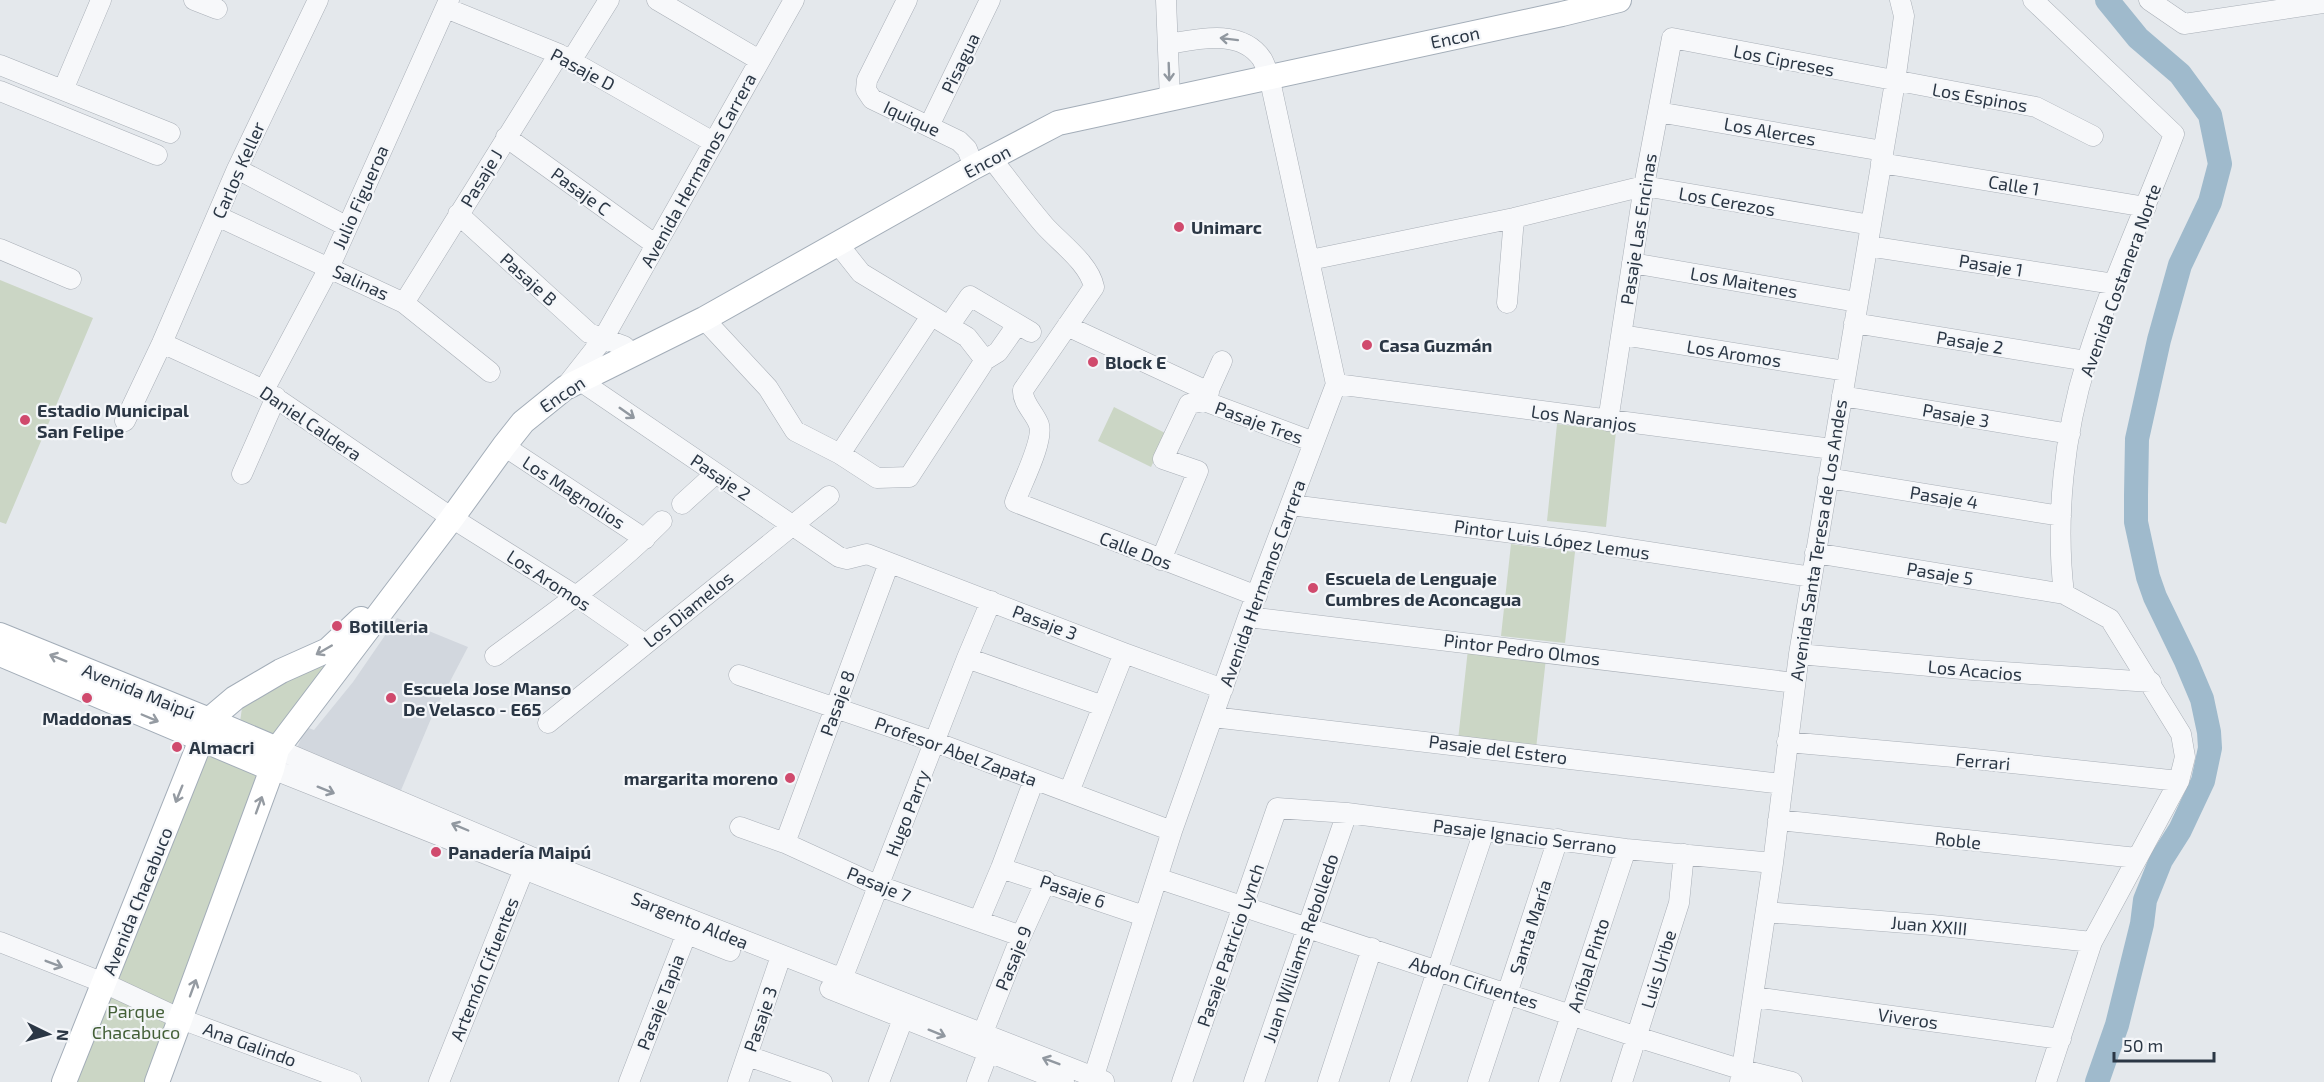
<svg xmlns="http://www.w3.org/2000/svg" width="2324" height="1082" viewBox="0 0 2324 1082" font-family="'Exo 2',sans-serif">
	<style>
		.built { fill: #d2d7de }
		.green { fill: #cbd6c5 }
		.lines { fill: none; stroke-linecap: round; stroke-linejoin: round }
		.river { stroke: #9fbacc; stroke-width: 24 }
		.minor-casing { stroke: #a9afb7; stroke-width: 21 }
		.major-casing { stroke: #a3adb8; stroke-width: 26 }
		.minor { stroke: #f7f8fa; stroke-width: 20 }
		.major { stroke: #fff; stroke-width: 24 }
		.oneway { stroke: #9198a0 }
		.oneway2 { stroke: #959ba2 }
		.poi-dot { fill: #d04a6d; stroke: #f4f6f9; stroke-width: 2 }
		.labels { text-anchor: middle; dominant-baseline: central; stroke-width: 4.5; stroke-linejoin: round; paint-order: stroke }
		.street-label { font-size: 18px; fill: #2b3745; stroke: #f4f6f9 }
		.poi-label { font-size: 18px; font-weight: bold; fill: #2b3745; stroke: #f4f6f9; text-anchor: start }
		.park-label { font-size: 18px; fill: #446038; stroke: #f4f6f9 }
	</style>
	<rect width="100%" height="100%" fill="#e4e8ec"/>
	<path class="built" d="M 397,618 L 468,647 L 433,714 L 399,795 L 297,748 L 306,727 L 314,730 L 353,682 Z"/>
	<path class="green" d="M 0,280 L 93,318 L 6,524 L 0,522 Z
		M 1114,407 L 1167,434 L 1151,467 L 1098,441 Z
		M 1557,424 L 1616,431 L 1606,527 L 1547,521 Z
		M 1511,544 L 1575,552 L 1565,643 L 1501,636 Z
		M 1468,649 L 1546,658 L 1536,749 L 1458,740 Z
		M 332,658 L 274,733 L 263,734 L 240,722 L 242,708 L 247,701 Z
		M 201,749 L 264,774 L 152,1082 L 74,1082 Z"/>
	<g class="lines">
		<path class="river" d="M 2097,1082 L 2117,1025 L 2142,924 L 2145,900 L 2161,860 L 2180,830 L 2203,781 L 2210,748 L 2209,732 L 2202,699 L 2186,661 L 2155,597 L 2148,577 L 2136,522 L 2136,495 L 2137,439 L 2159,340 L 2180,265 L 2210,202 L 2220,164 L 2210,115 L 2180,74 L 2138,38 L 2107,0"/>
		<defs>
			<path id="minor" d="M 194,0 L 217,9
				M 657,0 L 759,60
				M 907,0 L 867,80 L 866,90 L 872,99 L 959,141 L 967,149 L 974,167
				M 1166,0 L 1170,100
				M 2033,0 L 2174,134 C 2145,210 2111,283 2087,360 C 2064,434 2055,517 2064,594
				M 2149,0 L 2184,24 L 2324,3
				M 446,8 L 559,54 L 713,142
				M 571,61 L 609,0
				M 0,65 L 170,133
				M 63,90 L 101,0
				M 0,91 L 157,155
				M 1658,112 L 1883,151
				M 929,126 L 990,0
				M 506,137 L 656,245
				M 992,159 C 1009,181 1026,204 1044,225 C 1060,243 1089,263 1094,287 L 1023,390 C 1022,403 1035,413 1039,425 C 1044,441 1021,485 1015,502 L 1257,596
				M 1881,163 L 2146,207
				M 237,169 L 346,226
				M 458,214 L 589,333 L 624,346 L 633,355
				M 217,216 L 404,303 L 490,372
				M 1868,246 L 2114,284
				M 0,249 L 71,279
				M 1310,260 L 1514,218 L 1644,186 L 1871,225
				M 1632,263 L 1857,302
				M 404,303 L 559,54
				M 1507,303 L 1514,218
				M 704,319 L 768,388 L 795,431 L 840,454 L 877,478 L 909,477 L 985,360 L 967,337 L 861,273 L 838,244
				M 1854,323 L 2087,361
				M 949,326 L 970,296 L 1031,332
				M 1067,326 L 1209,392
				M 1622,335 L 1846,371
				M 162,343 L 264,390 L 452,518 L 576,596 L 645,644
				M 985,360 L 998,352 L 1017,325
				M 579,380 L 839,557 L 847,559 L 867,554 L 1124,653 L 1223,689
				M 1336,384 L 1832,449
				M 566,386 L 603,339 L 794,0
				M 264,390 L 329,268 L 449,0
				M 1842,396 L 2070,434
				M 1204,401 L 1314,442
				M 1204,401 L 1222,361
				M 125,421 L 162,343 L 237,169 L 318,0
				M 1608,421 L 1644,186 L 1672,38 L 2036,107 L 2093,136
				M 504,446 L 645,539
				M 840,454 L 931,316
				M 242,474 L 276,397
				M 1828,478 L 2061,516
				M 682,504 L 715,474
				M 1291,505 L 1584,542 L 1812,577
				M 1815,553 L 2064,594 L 2110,619 L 2181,734 L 2185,757 L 2179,781 L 2092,942 L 2046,1082
				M 1161,560 L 1198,471 L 1163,459 L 1189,404 L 1204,401
				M 1248,617 L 1795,683
				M 1799,654 L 1973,670 L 2151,682
				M 495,656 C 552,614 612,572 662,521
				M 967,658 L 1103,706
				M 739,675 L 935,742 L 1172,831
				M 1213,717 L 1782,784
				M 548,723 L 829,496
				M 1787,742 L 1965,758 L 2179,781
				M 277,749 L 529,856 L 1104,1081
				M 272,769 L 730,951
				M 1069,792 L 1124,653
				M 1778,820 L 2137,858
				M 740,827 L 785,843 L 879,886 L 1021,936
				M 785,843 L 889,563
				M 1001,868 L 1144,916
				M 1157,878 L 1637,1037 L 1743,1070 L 1792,1082
				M 1766,912 L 1932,925 L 2092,942
				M 979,920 L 1001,868 L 1034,780
				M 0,942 L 104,983 L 181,1019 L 351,1082
				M 830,989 L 1064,1082
				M 837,992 L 967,658 L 991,601
				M 1754,997 L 2061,1039
				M 982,1035 L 1021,936 L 1046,881
				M 748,1056 L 822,1082
				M 439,1082 L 528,859
				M 629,1082 L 691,922
				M 738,1082 L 781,956
				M 879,1082 L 903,1019
				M 977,1082 L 988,1053
				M 1092,1082 L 1172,831 L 1248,617 L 1336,384 L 1269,76 C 1267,71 1265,64 1262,59 C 1241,28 1198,39 1168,44
				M 1182,1082 L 1277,808 L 1347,813 L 1626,849 L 1773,863
				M 1254,1082 L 1347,813
				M 1328,1082 L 1372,948
				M 1400,1082 L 1484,831
				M 1478,1082 L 1558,839
				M 1549,1082 L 1626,849
				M 1622,1082 L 1679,903 L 1684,854
				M 1740,1082 L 1773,863 L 1799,654 L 1895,82 L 1904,16 L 1900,0"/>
			<path id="major" d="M 0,635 L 202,717 L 277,749
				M 0,654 L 272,769
				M 209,720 L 235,698 L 281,671 L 328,650 L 361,619
				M 64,1082 L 209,720
				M 157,1082 L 272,769 L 277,749 L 452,518 L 504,446 L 523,422 L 565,388 L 704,319 L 974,167 L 1058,123 L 1562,14 L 1619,0"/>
		</defs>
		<use href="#minor" class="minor-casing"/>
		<use href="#major" class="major-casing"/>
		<use href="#minor" class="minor"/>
		<use href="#major" class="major"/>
	</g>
	<defs><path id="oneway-shaft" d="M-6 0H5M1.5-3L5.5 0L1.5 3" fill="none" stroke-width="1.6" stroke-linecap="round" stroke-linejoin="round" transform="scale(1.5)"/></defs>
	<g class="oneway">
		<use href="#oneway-shaft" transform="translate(1229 39) rotate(-173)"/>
		<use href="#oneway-shaft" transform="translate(1169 72) rotate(88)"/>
		<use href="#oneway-shaft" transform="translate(627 413) rotate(35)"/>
		<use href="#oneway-shaft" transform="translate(326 790) rotate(22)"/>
		<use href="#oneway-shaft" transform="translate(460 827) rotate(-157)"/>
		<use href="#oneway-shaft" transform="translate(54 964) rotate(21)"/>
		<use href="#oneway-shaft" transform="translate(937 1033) rotate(22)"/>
		<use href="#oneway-shaft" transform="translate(1051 1061) rotate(-159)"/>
	</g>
	<g class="oneway2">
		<use href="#oneway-shaft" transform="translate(324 650) rotate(150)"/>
		<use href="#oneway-shaft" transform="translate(58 658) rotate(-158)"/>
		<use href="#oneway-shaft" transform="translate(150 718) rotate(23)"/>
		<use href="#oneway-shaft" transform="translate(179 794) rotate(112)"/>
		<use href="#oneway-shaft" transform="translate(259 805) rotate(-70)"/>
		<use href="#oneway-shaft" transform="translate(193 988) rotate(-70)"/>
	</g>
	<g class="poi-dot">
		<circle cx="1179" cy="227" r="6"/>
		<circle cx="1367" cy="345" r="6"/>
		<circle cx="1093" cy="362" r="6"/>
		<circle cx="25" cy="420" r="6"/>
		<circle cx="1313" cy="588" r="6"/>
		<circle cx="337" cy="626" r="6"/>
		<circle cx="87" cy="698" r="6"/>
		<circle cx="391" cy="698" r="6"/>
		<circle cx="177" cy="747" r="6"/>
		<circle cx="790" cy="778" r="6"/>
		<circle cx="436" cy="852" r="6"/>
	</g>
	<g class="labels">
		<g class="street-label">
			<text transform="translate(1455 37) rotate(-12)">Encon</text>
			<text transform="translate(1784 60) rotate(11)">Los Cipreses</text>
			<text transform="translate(960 63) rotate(-64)">Pisagua</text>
			<text transform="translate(583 69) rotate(28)">Pasaje D</text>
			<text transform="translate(1980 97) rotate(10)">Los Espinos</text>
			<text transform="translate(912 118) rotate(25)">Iquique</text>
			<text transform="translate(1770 131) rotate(10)">Los Alerces</text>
			<text transform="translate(987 161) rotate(-28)">Encon</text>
			<text transform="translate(238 170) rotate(-66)">Carlos Keller</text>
			<text transform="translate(698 170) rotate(-61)">Avenida Hermanos Carrera</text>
			<text transform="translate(481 178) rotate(-59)">Pasaje J</text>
			<text transform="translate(2014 185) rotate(9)">Calle 1</text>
			<text transform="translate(581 191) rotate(36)">Pasaje C</text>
			<text transform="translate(360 197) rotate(-66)">Julio Figueroa</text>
			<text transform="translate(1727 201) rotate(10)">Los Cerezos</text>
			<text transform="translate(1638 229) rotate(-81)">Pasaje Las Encinas</text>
			<text transform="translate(1991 265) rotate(9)">Pasaje 1</text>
			<text transform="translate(529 279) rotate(42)">Pasaje B</text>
			<text transform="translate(2120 280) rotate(-70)">Avenida Costanera Norte</text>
			<text transform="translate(361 282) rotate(25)">Salinas</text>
			<text transform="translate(1744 282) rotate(10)">Los Maitenes</text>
			<text transform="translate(1970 342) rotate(9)">Pasaje 2</text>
			<text transform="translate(1734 353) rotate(9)">Los Aromos</text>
			<text transform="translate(562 394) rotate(-34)">Encon</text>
			<text transform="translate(1956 415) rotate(10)">Pasaje 3</text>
			<text transform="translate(1584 418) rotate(8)">Los Naranjos</text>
			<text transform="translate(1259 422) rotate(20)">Pasaje Tres</text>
			<text transform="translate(311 423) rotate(34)">Daniel Caldera</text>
			<text transform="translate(721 477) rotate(34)">Pasaje 2</text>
			<text transform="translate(574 492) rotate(33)">Los Magnolios</text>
			<text transform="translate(1944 497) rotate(9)">Pasaje 4</text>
			<text transform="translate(1552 539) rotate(8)">Pintor Luis López Lemus</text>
			<text transform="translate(1818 540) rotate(-81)">Avenida Santa Teresa de Los Andes</text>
			<text transform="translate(1136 550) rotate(21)">Calle Dos</text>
			<text transform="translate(1940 573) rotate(9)">Pasaje 5</text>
			<text transform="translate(549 580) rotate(33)">Los Aromos</text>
			<text transform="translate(1262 583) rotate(-70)">Avenida Hermanos Carrera</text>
			<text transform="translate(688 609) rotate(-39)">Los Diamelos</text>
			<text transform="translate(1045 622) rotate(21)">Pasaje 3</text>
			<text transform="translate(1522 649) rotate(7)">Pintor Pedro Olmos</text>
			<text transform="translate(1975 670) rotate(5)">Los Acacios</text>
			<text transform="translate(139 691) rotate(22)">Avenida Maipú</text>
			<text transform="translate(837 703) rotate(-70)">Pasaje 8</text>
			<text transform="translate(1498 749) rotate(7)">Pasaje del Estero</text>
			<text transform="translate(956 751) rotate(20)">Profesor Abel Zapata</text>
			<text transform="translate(1983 761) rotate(5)">Ferrari</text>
			<text transform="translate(907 813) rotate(-69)">Hugo Parry</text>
			<text transform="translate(1525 836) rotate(7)">Pasaje Ignacio Serrano</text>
			<text transform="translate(1958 840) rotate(6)">Roble</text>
			<text transform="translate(879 884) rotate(22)">Pasaje 7</text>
			<text transform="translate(1073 891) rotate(19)">Pasaje 6</text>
			<text transform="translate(137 901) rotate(-68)">Avenida Chacabuco</text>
			<text transform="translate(690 920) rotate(22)">Sargento Aldea</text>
			<text transform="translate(1929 925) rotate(5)">Juan XXIII</text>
			<text transform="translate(1530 927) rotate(-72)">Santa María</text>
			<text transform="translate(1230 945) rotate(-71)">Pasaje Patricio Lynch</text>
			<text transform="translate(1300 948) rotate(-71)">Juan Williams Rebolledo</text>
			<text transform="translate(1013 958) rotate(-68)">Pasaje 9</text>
			<text transform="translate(1588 965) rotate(-72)">Aníbal Pinto</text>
			<text transform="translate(484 969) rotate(-68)">Artemón Cifuentes</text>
			<text transform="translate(1658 969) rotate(-73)">Luis Uribe</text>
			<text transform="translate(1474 982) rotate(18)">Abdon Cifuentes</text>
			<text transform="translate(660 1002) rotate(-69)">Pasaje Tapia</text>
			<text transform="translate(1908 1018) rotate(8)">Viveros</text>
			<text transform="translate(760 1019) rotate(-71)">Pasaje 3</text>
			<text transform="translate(250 1044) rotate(20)">Ana Galindo</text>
		</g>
		<g class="poi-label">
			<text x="1191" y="227">Unimarc</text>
			<text x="1379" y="345">Casa Guzmán</text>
			<text x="1105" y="362">Block E</text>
			<text x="37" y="410">Estadio Municipal<tspan x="37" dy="21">San Felipe</tspan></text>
			<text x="1325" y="578">Escuela de Lenguaje<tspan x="1325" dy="21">Cumbres de Aconcagua</tspan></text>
			<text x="349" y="626">Botilleria</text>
			<text x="403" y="688">Escuela Jose Manso<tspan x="403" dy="21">De Velasco - E65</tspan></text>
			<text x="87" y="718" text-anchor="middle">Maddonas</text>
			<text x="189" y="747">Almacri</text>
			<text x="778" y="778" text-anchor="end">margarita moreno</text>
			<text x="448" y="852">Panadería Maipú</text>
		</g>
		<g class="park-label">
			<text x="136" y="1011">Parque<tspan x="136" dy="21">Chacabuco</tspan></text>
		</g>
	</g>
	<g transform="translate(48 1034) rotate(95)" stroke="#f4f6f9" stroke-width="4.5" paint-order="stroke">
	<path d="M0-4.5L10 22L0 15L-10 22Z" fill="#2b3745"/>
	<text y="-9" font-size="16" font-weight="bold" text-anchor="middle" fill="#2b3745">N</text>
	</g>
	<path d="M2114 1052v9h100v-9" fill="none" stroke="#2b3745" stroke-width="3"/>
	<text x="2123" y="1052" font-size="18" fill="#2b3745" stroke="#f4f6f9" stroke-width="4.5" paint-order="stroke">50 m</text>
</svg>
